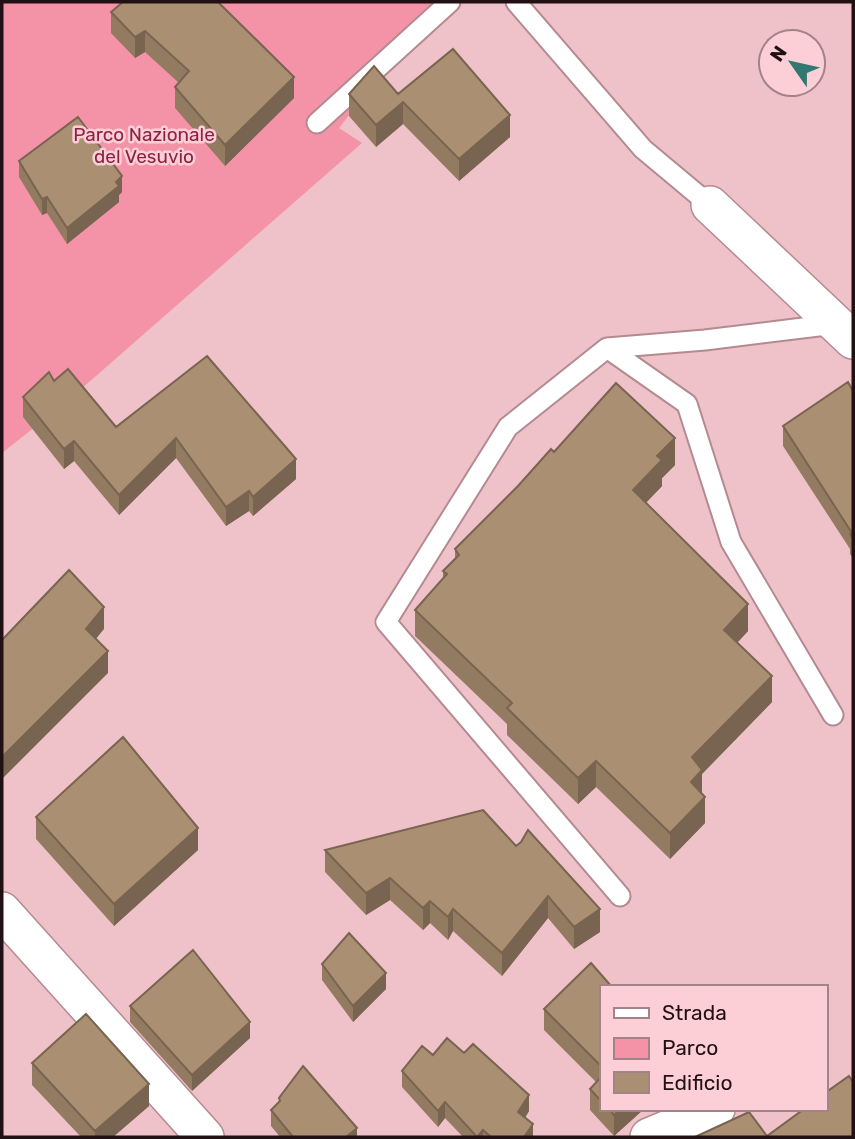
<svg xmlns="http://www.w3.org/2000/svg" width="855" height="1139" viewBox="0 0 855 1139" font-family="Rubik,sans-serif">
	<style>
		.green { fill: #f493a7 }
		.lines { fill: none; stroke-linecap: round; stroke-linejoin: round }
		.service-casing { stroke: #b48a91; stroke-width: 23 }
		.minor-casing { stroke: #b48a91; stroke-width: 40 }
		.service { stroke: #fff; stroke-width: 19 }
		.minor { stroke: #fff; stroke-width: 37 }
		.wall { fill: #937b62 }
		.shaded-wall { fill: #786450 }
		.building { fill: #ab8f72; stroke: #786450; stroke-width: 2 }
		.labels { text-anchor: middle; dominant-baseline: central; stroke-width: 5; stroke-linejoin: round; paint-order: stroke }
		.park-label { font-size: 19px; fill: #8f2043; stroke: #fccfd6 }
	</style>
	<rect width="100%" height="100%" fill="#efc2c9"/>
	<path class="green" d="M 2,2 L 438,2 L 339,128 L 362,143 L 64,404 L 2,453 Z"/>
	<g class="lines">
		<defs>
			<path id="service" d="M 516,2 L 643,149 L 710,205
				M 317,123 L 450,2
				M 607,348 L 687,404 L 731,542 L 833,715
				M 620,896 L 386,622 L 508,427 L 607,348 L 705,340 L 835,324"/>
			<path id="minor" d="M 710,205 L 853,340
				M 2,911 L 205,1137
				M 649,1137 L 716,1109"/>
		</defs>
		<use href="#service" class="service-casing"/>
		<use href="#minor" class="minor-casing"/>
		<use href="#service" class="service"/>
		<use href="#minor" class="minor"/>
	</g>
	<path class="wall" d="M 111,12 L 294,98 L 225,166 L 175,108 L 175,87 L 179,83 L 145,52 L 135,58 L 111,33 Z
		M 349,94 L 398,94 L 510,137 L 459,181 L 403,124 L 376,147 L 349,116 Z
		M 19,161 L 122,192 L 119,195 L 119,202 L 67,244 L 47,213 L 42,215 L 19,177 Z
		M 207,356 L 296,479 L 253,516 L 249,511 L 226,526 L 176,458 L 119,515 L 74,461 L 64,469 L 23,417 L 23,397 L 54,381 L 116,427 Z
		M 853,391 L 853,558 L 850,554 L 850,549 L 783,446 L 783,426 Z
		M 554,452 L 675,465 L 662,478 L 662,486 L 646,503 L 748,631 L 737,643 L 772,702 L 702,774 L 702,793 L 705,823 L 670,859 L 596,787 L 578,804 L 507,735 L 507,724 L 415,636 L 415,610 L 443,579 L 443,571 L 455,558 L 455,549 Z
		M 36,817 L 198,850 L 114,926 L 36,839 Z
		M 516,846 L 600,932 L 574,949 L 548,918 L 502,976 L 453,931 L 448,940 L 430,923 L 423,930 L 390,900 L 366,915 L 325,872 L 325,850 Z
		M 322,964 L 386,989 L 353,1022 L 322,980 Z
		M 601,987 L 601,1109 L 644,1109 L 614,1136 L 590,1110 L 590,1089 L 596,1082 L 544,1030 L 544,1009 Z
		M 130,1006 L 250,1038 L 192,1091 L 130,1022 Z
		M 433,1055 L 529,1111 L 525,1118 L 533,1137 L 463,1137 L 445,1118 L 438,1127 L 402,1087 L 402,1071 Z
		M 32,1063 L 149,1106 L 113,1137 L 81,1137 L 32,1085 Z
		M 271,1110 L 357,1137 L 280,1137 L 271,1126 Z"/>
	<path class="shaded-wall" d="M 145,31 L 145,52 L 135,58 L 135,37 Z
		M 294,77 L 294,98 L 225,166 L 225,145 Z
		M 403,102 L 403,124 L 376,147 L 376,125 Z
		M 510,115 L 510,137 L 459,181 L 459,159 Z
		M 122,176 L 122,192 L 119,195 L 119,202 L 67,244 L 67,228 Z
		M 47,197 L 47,213 L 42,215 L 42,199 Z
		M 176,438 L 176,458 L 119,515 L 119,495 Z
		M 675,438 L 675,465 L 662,478 L 662,486 L 633,516 L 633,490 L 657,456 Z
		M 74,441 L 74,461 L 64,469 L 64,449 Z
		M 296,459 L 296,479 L 253,516 L 253,497 Z
		M 249,491 L 249,511 L 226,526 L 226,507 Z
		M 748,604 L 748,631 L 724,657 L 724,630 Z
		M 104,607 L 104,629 L 86,651 L 86,629 Z
		M 108,651 L 108,673 L 2,779 L 2,757 Z
		M 772,676 L 772,702 L 702,774 L 702,796 L 691,782 L 692,757 Z
		M 596,761 L 596,787 L 578,804 L 578,778 Z
		M 705,797 L 705,823 L 670,859 L 670,833 Z
		M 198,828 L 198,850 L 114,926 L 114,904 Z
		M 390,878 L 390,900 L 366,915 L 366,893 Z
		M 548,896 L 548,918 L 502,976 L 502,953 Z
		M 430,901 L 430,923 L 423,930 L 423,908 Z
		M 453,909 L 453,931 L 448,940 L 448,917 Z
		M 600,909 L 600,932 L 574,949 L 574,927 Z
		M 386,973 L 386,989 L 353,1022 L 353,1006 Z
		M 250,1022 L 250,1038 L 192,1091 L 192,1075 Z
		M 149,1084 L 149,1106 L 113,1137 L 95,1137 L 95,1131 Z
		M 529,1095 L 529,1111 L 518,1128 L 518,1112 Z
		M 445,1102 L 445,1118 L 438,1127 L 438,1111 Z
		M 620,1109 L 644,1109 L 614,1136 L 614,1115 Z
		M 533,1124 L 533,1137 L 524,1137 Z
		M 357,1128 L 357,1137 L 346,1137 Z
		M 483,1130 L 483,1137 L 477,1137 Z"/>
	<path class="building" d="M 123,2 L 218,2 L 294,77 L 225,145 L 175,87 L 189,71 L 145,31 L 135,37 L 111,12 Z
		M 453,49 L 510,115 L 459,159 L 403,102 L 376,125 L 349,94 L 374,66 L 398,94 Z
		M 78,117 L 122,176 L 116,182 L 119,186 L 67,228 L 47,197 L 42,199 L 19,161 Z
		M 207,356 L 296,459 L 253,497 L 249,491 L 226,507 L 176,438 L 119,495 L 74,441 L 64,449 L 23,397 L 49,372 L 54,381 L 68,369 L 116,427 Z
		M 848,382 L 853,391 L 853,539 L 850,534 L 852,533 L 783,426 Z
		M 616,383 L 675,438 L 657,456 L 662,460 L 633,490 L 748,604 L 724,630 L 772,676 L 692,757 L 702,770 L 691,782 L 705,797 L 670,833 L 596,761 L 578,778 L 507,708 L 512,703 L 415,610 L 447,574 L 443,571 L 459,555 L 455,549 L 518,486 L 551,449 L 554,452 Z
		M 69,570 L 104,607 L 86,629 L 108,651 L 2,757 L 2,640 Z
		M 123,737 L 198,828 L 114,904 L 36,817 Z
		M 483,810 L 516,846 L 521,842 L 528,830 L 600,909 L 574,927 L 548,896 L 502,953 L 453,909 L 448,917 L 430,901 L 423,908 L 390,878 L 366,893 L 325,850 Z
		M 349,933 L 386,973 L 353,1006 L 322,964 Z
		M 193,950 L 250,1022 L 192,1075 L 130,1006 Z
		M 591,963 L 612,987 L 601,987 L 601,1066 L 544,1009 Z
		M 86,1014 L 149,1084 L 95,1131 L 32,1063 Z
		M 447,1038 L 464,1053 L 473,1044 L 529,1095 L 518,1112 L 533,1124 L 524,1137 L 491,1137 L 483,1130 L 477,1137 L 445,1102 L 438,1111 L 402,1071 L 422,1046 L 433,1055 Z
		M 303,1066 L 357,1128 L 346,1137 L 293,1137 L 271,1110 L 280,1101 L 279,1098 Z
		M 849,1076 L 853,1082 L 853,1137 L 695,1137 L 749,1112 L 767,1136 L 804,1109 L 825,1109 L 825,1093 Z
		M 601,1077 L 601,1101 L 590,1089 Z
		M 609,1109 L 620,1109 L 614,1115 Z"/>
	<g class="labels">
		<g class="park-label">
			<text x="144" y="134">Parco Nazionale<tspan x="144" dy="22">del Vesuvio</tspan></text>
		</g>
	</g>
	<rect width="855" height="1139" fill="none" stroke="#211114" stroke-width="7"/>
	<rect x="600" y="985" width="228" height="126" fill="#fccfd6" stroke="#a48388" stroke-width="2"/>
	<rect x="614" y="1008" width="35" height="10" fill="#ffffff" stroke="#a48388" stroke-width="2"/>
	<text x="662" y="1020" font-size="21" fill="#211114">Strada</text>
	<rect x="614" y="1038" width="35" height="21" fill="#f493a7" stroke="#a48388" stroke-width="2"/>
	<text x="662" y="1055" font-size="21" fill="#211114">Parco</text>
	<rect x="614" y="1072" width="35" height="21" fill="#ab8f72" stroke="#a48388" stroke-width="2"/>
	<text x="662" y="1090" font-size="21" fill="#211114">Edificio</text>
	<g transform="translate(792 63) rotate(304)"><circle r="33" fill="#fccfd6" stroke="#a48388" stroke-width="2"/>
	<path d="M0-5L12 26L0 18L-12 26Z" fill="#317872"/>
	<text y="-10" font-size="19" font-weight="bold" text-anchor="middle" fill="#211114">N</text>
	</g>
</svg>
